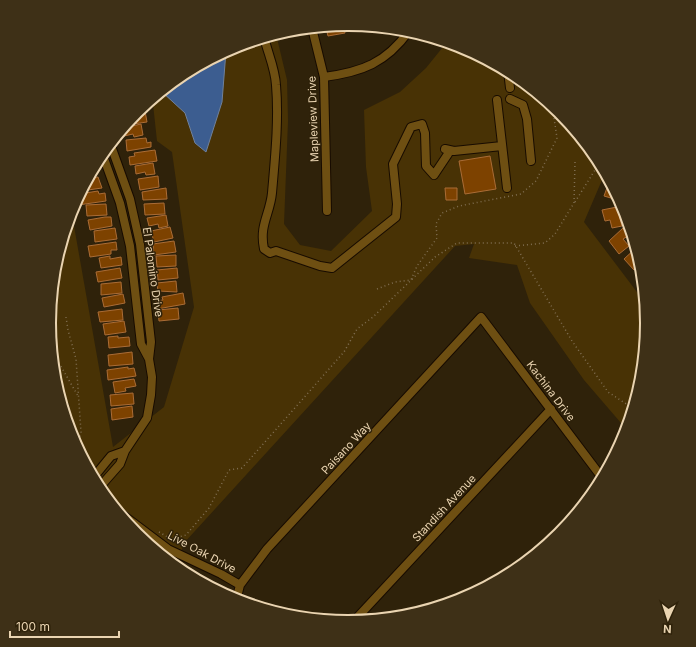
<svg xmlns="http://www.w3.org/2000/svg" width="696" height="647" viewBox="0 0 696 647" font-family="Inter,sans-serif">
	<style>
		.green { fill: #483205 }
		.water { fill: #3c5d90; stroke: #70819a }
		.building { fill: #7d4200; stroke: #aa6c36 }
		.lines { fill: none; stroke-linecap: round; stroke-linejoin: round }
		.minor-casing { stroke: #170b00; stroke-width: 10 }
		.path { stroke: #806f53; stroke-width: 1.5; stroke-dasharray: 1 3; stroke-linecap: butt }
		.minor { stroke: #6e4f12; stroke-width: 8 }
		.labels { text-anchor: middle; dominant-baseline: central; stroke-width: 3; stroke-linejoin: round; paint-order: stroke }
		.street-label { font-size: 11px; fill: #ead4b1; stroke: #2f220a }
		.rim { fill: none; stroke: #ead4b1; stroke-width: 2 }
	</style>
	<rect width="100%" height="100%" fill="#2f220a"/>
	<path class="green" d="M 276,34 L 287,80 L 288,121 L 284,224 L 300,245 L 331,251 L 372,211 L 366,167 L 364,110 L 400,92 L 426,68 L 447,42 C 510,61 575,115 605,173 L 584,222 L 646,304 L 647,324 L 642,382 L 627,430 L 584,380 L 530,303 L 517,265 L 469,258 L 474,244 L 455,246 L 184,543 L 176,568 L 136,535 L 99,490 L 75,444 L 76,443 L 69,403 L 59,397 C 46,356 47,308 54,265 C 58,247 66,228 71,209 L 113,447 L 164,407 L 194,307 L 172,152 L 157,141 L 153,104 L 150,100 L 182,74 L 234,47 Z"/>
	<path class="water" d="M 226,51 L 222,102 L 206,152 L 195,143 L 185,113 L 161,91 L 182,74 Z"/>
	<path class="building" d="M 343,24 L 345,33 L 328,36 L 326,28 Z
		M 145,111 L 147,122 L 133,124 L 132,121 L 128,122 L 136,112 Z
		M 141,124 L 143,135 L 134,137 L 133,134 L 124,136 L 123,128 Z
		M 146,138 L 147,143 L 151,142 L 151,147 L 127,151 L 126,140 Z
		M 155,150 L 157,161 L 130,165 L 129,157 L 135,156 L 134,153 Z
		M 490,156 L 496,189 L 465,194 L 459,161 Z
		M 153,163 L 155,174 L 146,175 L 145,172 L 136,174 L 135,166 Z
		M 93,168 L 95,168 L 96,176 L 89,176 Z
		M 158,176 L 159,187 L 140,190 L 138,179 Z
		M 98,177 L 102,188 L 81,191 L 87,179 Z
		M 608,185 L 613,186 L 621,201 L 604,196 Z
		M 166,188 L 167,199 L 143,200 L 142,192 Z
		M 445,188 L 457,188 L 457,200 L 446,200 Z
		M 98,191 L 99,194 L 105,193 L 106,201 L 78,205 L 77,198 L 79,194 Z
		M 164,203 L 165,214 L 145,215 L 144,204 Z
		M 106,204 L 107,215 L 87,216 L 86,205 Z
		M 617,207 L 622,226 L 612,228 L 610,220 L 605,221 L 602,210 Z
		M 166,215 L 168,226 L 159,228 L 158,224 L 149,226 L 147,218 Z
		M 105,217 L 111,217 L 112,226 L 90,230 L 88,220 Z
		M 170,227 L 173,238 L 154,242 L 151,231 Z
		M 115,228 L 117,239 L 95,242 L 94,231 Z
		M 623,228 L 628,236 L 623,239 L 629,246 L 619,254 L 609,241 Z
		M 174,241 L 176,252 L 154,255 L 153,244 Z
		M 116,242 L 117,250 L 111,250 L 111,254 L 90,257 L 88,246 Z
		M 636,248 L 641,264 L 634,270 L 624,259 Z
		M 176,255 L 176,266 L 157,267 L 156,256 Z
		M 110,256 L 110,259 L 121,257 L 122,265 L 101,268 L 99,258 Z
		M 120,268 L 122,278 L 98,282 L 96,272 Z
		M 177,268 L 178,278 L 158,280 L 157,270 Z
		M 176,281 L 177,292 L 158,291 L 157,283 Z
		M 121,282 L 122,293 L 101,295 L 101,284 Z
		M 183,293 L 185,304 L 157,309 L 156,301 L 163,300 L 162,297 Z
		M 123,294 L 125,303 L 104,307 L 102,298 Z
		M 178,308 L 179,319 L 159,321 L 158,310 Z
		M 122,309 L 123,320 L 100,322 L 98,312 Z
		M 124,321 L 126,332 L 105,335 L 103,324 Z
		M 118,336 L 118,338 L 129,337 L 130,346 L 109,348 L 108,337 Z
		M 132,352 L 133,364 L 109,366 L 108,355 Z
		M 128,367 L 128,369 L 134,368 L 136,376 L 108,380 L 107,370 Z
		M 134,379 L 136,386 L 125,388 L 126,391 L 115,393 L 113,382 Z
		M 133,393 L 134,404 L 111,406 L 110,395 Z
		M 132,406 L 133,417 L 112,420 L 111,409 Z
		M 69,409 L 72,429 L 70,429 L 71,437 L 63,410 Z"/>
	<g class="lines">
		<defs>
			<path id="minor" d="M 312,28 L 324,77 L 327,211
				M 264,37 C 268,54 275,68 276,85 C 279,120 275,158 272,193 C 270,214 259,225 264,249 L 270,253 L 276,251 L 320,266 L 332,268 L 396,217 L 397,204 L 393,164 L 411,127 L 422,124 L 425,133 L 426,166 L 434,175 L 448,154
				M 508,71 L 510,88
				M 324,77 C 362,72 386,63 409,31
				M 510,99 L 523,105 L 527,119 L 531,161
				M 497,100 L 507,188
				M 110,143 L 130,199 L 140,244 L 151,342 L 149,359
				M 445,149 L 454,151 L 502,146
				M 102,153 L 120,203 L 130,246 L 141,344 L 149,359 L 152,377 L 151,395 L 147,418 L 125,451
				M 93,478 L 111,456 L 125,451 L 120,464 L 98,489
				M 115,509 L 168,549 L 221,574 L 240,585
				M 236,601 L 240,585 L 267,549 L 481,317 L 603,479
				M 353,622 L 551,409"/>
		</defs>
		<use href="#minor" class="minor-casing"/>
		<path class="path" d="M 575,202 L 600,162
			M 515,246 L 545,243 L 555,234 L 574,203 L 575,162
			M 377,289 L 395,282 L 411,280 L 417,266 L 437,238 L 436,224 L 442,213 L 459,206 L 521,194 L 536,181 L 557,138 L 554,118 L 557,109
			M 66,317 L 68,330 L 76,359 L 81,432 L 77,448
			M 51,349 L 78,396
			M 159,532 L 171,539 L 186,535 L 209,508 L 229,470 L 242,468 L 344,352 L 357,329 L 373,317 L 435,257 L 457,243 L 514,243 L 572,341 L 608,392 L 634,409"/>
		<use href="#minor" class="minor"/>
	</g>
	<g class="labels">
		<g class="street-label">
			<text transform="translate(313 119) rotate(-92)">Mapleview Drive</text>
			<text transform="translate(153 272) rotate(82)">El Palomino Drive</text>
			<text transform="translate(551 391) rotate(53)">Kachina Drive</text>
			<text transform="translate(346 448) rotate(-47)">Paisano Way</text>
			<text transform="translate(444 508) rotate(-47)">Standish Avenue</text>
			<text transform="translate(202 552) rotate(28)">Live Oak Drive</text>
		</g>
	</g>
	<path d="M0 0H696V647H0ZM56 323a292 292 0 1 1 584 0a292 292 0 1 1-584 0Z" fill="#3e3017" fill-rule="evenodd"/>
	<path class="rim" d="M56 323a292 292 0 1 1 584 0a292 292 0 1 1-584 0Z"/>
	<g transform="translate(668 619) rotate(183)" stroke="#2f220a" stroke-width="3" paint-order="stroke">
	<path d="M0-3L7 15L0 10L-7 15Z" fill="#ead4b1"/>
	<text y="-6" font-size="11" font-weight="bold" text-anchor="middle" fill="#ead4b1">N</text>
	</g>
	<path d="M10 631v6h109v-6" fill="none" stroke="#ead4b1" stroke-width="2"/>
	<text x="16" y="631" font-size="12" fill="#ead4b1" stroke="#2f220a" stroke-width="3" paint-order="stroke">100 m</text>
</svg>
